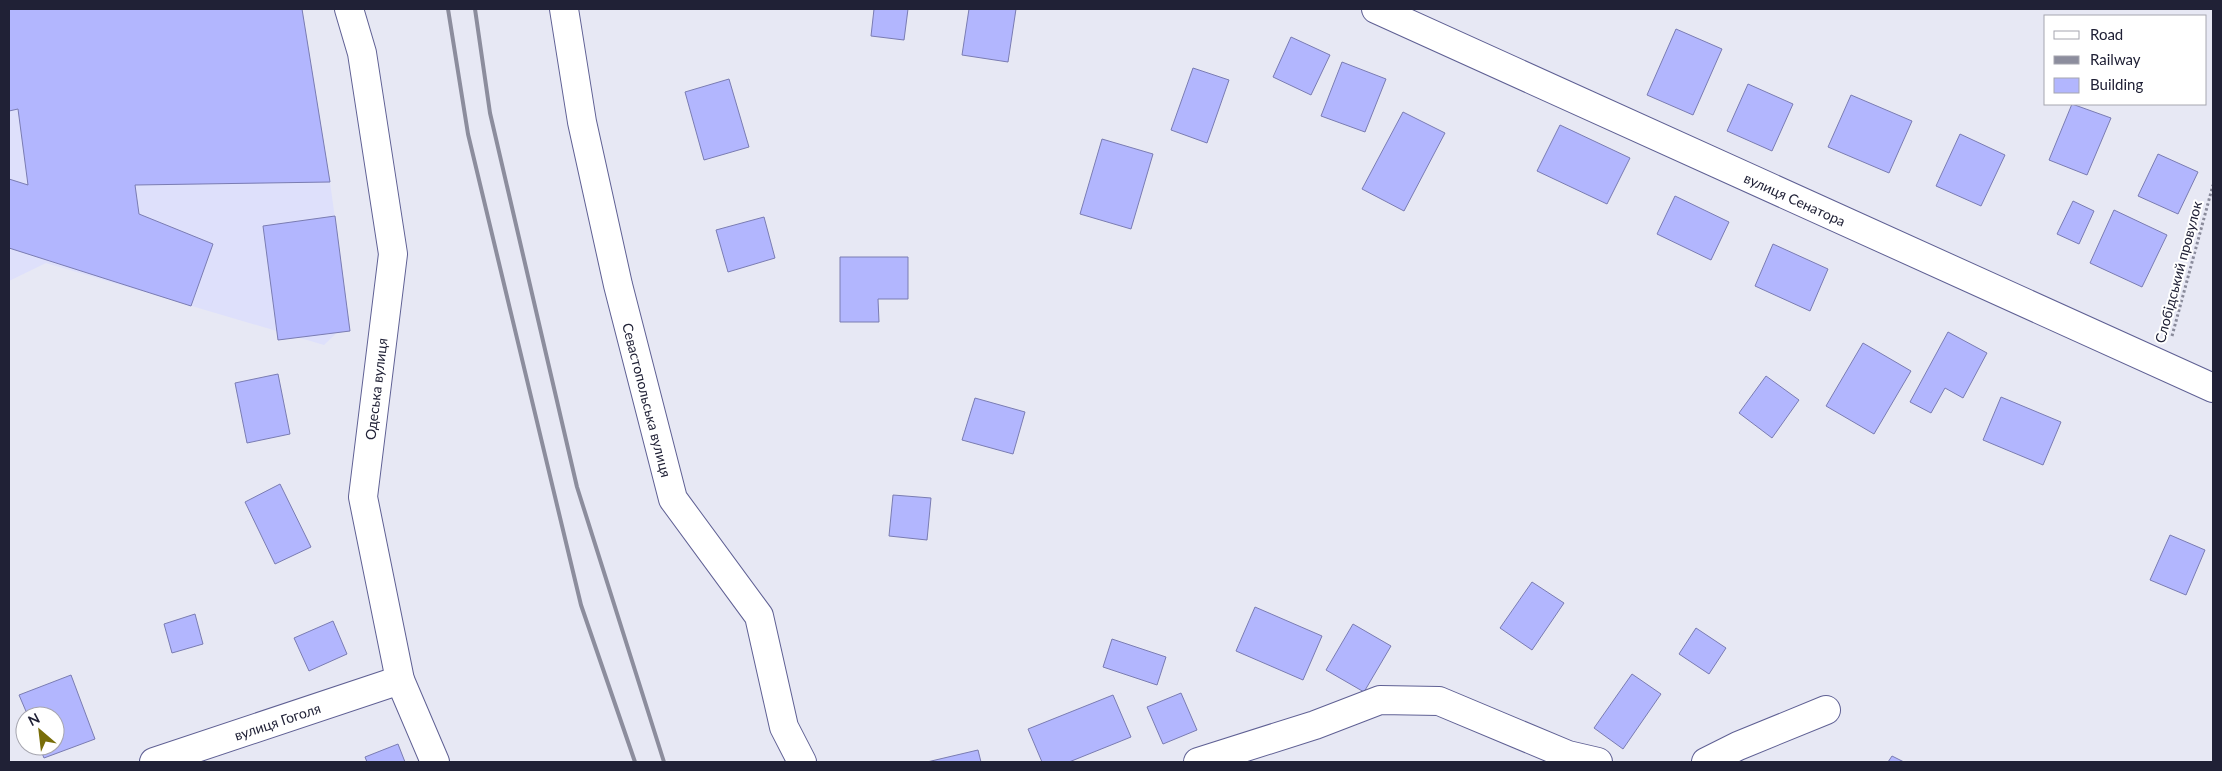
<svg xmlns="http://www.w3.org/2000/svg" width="2222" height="771" viewBox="0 0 2222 771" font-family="Lato,sans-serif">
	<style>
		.built { fill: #dee0fb }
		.building { fill: #b2b6fe; stroke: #7a7cb2 }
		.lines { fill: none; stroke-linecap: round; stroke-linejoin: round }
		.minor-casing { stroke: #5f6094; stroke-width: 30 }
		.tertiary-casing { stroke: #5f6094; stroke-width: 30 }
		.path { stroke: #898a9a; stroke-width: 3; stroke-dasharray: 2.5 2.5; stroke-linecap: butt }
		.minor { stroke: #fff; stroke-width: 28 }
		.tertiary { stroke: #fff; stroke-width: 28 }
		.rail { stroke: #8c8d9d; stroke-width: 4 }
		.labels { text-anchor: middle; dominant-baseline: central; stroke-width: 4; stroke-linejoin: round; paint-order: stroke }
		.street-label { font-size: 14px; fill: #202136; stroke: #fff }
	</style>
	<rect width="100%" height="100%" fill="#e7e8f4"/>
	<path class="built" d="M 9,9 L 302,9 L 330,182 L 349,321 L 324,345 L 46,263 L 9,281 Z"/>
	<path class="building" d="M 9,9 L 302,9 L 330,182 L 135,185 L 139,214 L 213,244 L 191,306 L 9,248 L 9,179 L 28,185 L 18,109 L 9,111 Z
		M 874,9 L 908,9 L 904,40 L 871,36 Z
		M 969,9 L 1016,9 L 1008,62 L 962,55 Z
		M 1676,29 L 1722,49 L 1693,115 L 1647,95 Z
		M 1291,37 L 1330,55 L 1311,95 L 1273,77 Z
		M 1342,62 L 1386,79 L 1365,132 L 1321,116 Z
		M 1193,68 L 1229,80 L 1207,143 L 1171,130 Z
		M 729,79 L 749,147 L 704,160 L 685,92 Z
		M 1748,84 L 1793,104 L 1772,151 L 1727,131 Z
		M 1851,95 L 1912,121 L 1889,173 L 1828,147 Z
		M 2072,104 L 2111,118 L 2087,175 L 2049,160 Z
		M 1403,112 L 1445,133 L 1404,211 L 1362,189 Z
		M 1560,125 L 1630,158 L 1607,204 L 1537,171 Z
		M 1960,134 L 2005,155 L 1981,206 L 1936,186 Z
		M 1102,139 L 1153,154 L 1131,229 L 1080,214 Z
		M 2158,154 L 2198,172 L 2178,214 L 2138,196 Z
		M 1675,196 L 1729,222 L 1711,260 L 1657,234 Z
		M 2073,201 L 2094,211 L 2079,244 L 2057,234 Z
		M 2114,210 L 2167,235 L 2142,287 L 2090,263 Z
		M 335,216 L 350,331 L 278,340 L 263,226 Z
		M 764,217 L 775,258 L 728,272 L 716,230 Z
		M 1773,244 L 1828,269 L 1810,311 L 1755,286 Z
		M 840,257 L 908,257 L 908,299 L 878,299 L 879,322 L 840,322 Z
		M 1948,332 L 1987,353 L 1963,398 L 1945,388 L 1931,413 L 1910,402 Z
		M 1863,343 L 1911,371 L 1874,434 L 1826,406 Z
		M 278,374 L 290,434 L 247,443 L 235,383 Z
		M 1766,376 L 1799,400 L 1772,438 L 1739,413 Z
		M 2001,397 L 2061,422 L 2043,465 L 1983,440 Z
		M 975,398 L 1025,412 L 1013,454 L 962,440 Z
		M 280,484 L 311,547 L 275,564 L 245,502 Z
		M 893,495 L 931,498 L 927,540 L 889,536 Z
		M 2170,535 L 2205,550 L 2186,595 L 2150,580 Z
		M 1532,582 L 1564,603 L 1532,650 L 1500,628 Z
		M 1255,607 L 1322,636 L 1303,680 L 1236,651 Z
		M 195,614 L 203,644 L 172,653 L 164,624 Z
		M 333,621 L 347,654 L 309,671 L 294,638 Z
		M 1353,624 L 1391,646 L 1364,692 L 1326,670 Z
		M 1696,628 L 1726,648 L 1709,674 L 1679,654 Z
		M 1112,639 L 1166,657 L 1157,685 L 1103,667 Z
		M 1632,674 L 1661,694 L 1623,749 L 1594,728 Z
		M 71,675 L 95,739 L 44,758 L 39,746 L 55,746 L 55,716 L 28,716 L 19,695 Z
		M 1181,693 L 1197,730 L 1163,744 L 1147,707 Z
		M 1113,695 L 1131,737 L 1069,762 L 1042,762 L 1028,729 Z
		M 398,744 L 405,762 L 367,762 L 365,757 Z
		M 978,750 L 981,762 L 927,762 Z
		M 1892,756 L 1904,762 L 1888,762 Z"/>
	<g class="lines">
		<defs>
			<g id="minor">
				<path d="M 349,9 L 362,53 L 393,254 L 363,497 L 400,680 L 435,762"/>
				<path id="s1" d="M 564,9 L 582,122 L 618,285 L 673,499 L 759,616 L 784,727 L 802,762"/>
				<path id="s2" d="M 154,762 L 400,680"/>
				<path d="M 1198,762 L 1315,725 L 1380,700 L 1439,701 L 1568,755 L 1598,762"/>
				<path d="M 1706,762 L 1738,746 L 1826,710"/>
			</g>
			<g id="tertiary">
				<path id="s3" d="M 1376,9 L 2213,388"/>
			</g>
		</defs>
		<use href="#minor" class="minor-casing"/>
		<use href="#tertiary" class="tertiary-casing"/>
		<path class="path" d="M 2172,336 L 2213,185"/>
		<use href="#minor" class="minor"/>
		<use href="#tertiary" class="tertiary"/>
		<path class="rail" d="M 448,9 L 468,134 L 581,605 L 635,762
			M 475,9 L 490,113 L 577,487 L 664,762"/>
	</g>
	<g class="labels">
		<g class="street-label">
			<text stroke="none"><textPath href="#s3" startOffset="460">вулиця Сенатора</textPath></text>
			<text transform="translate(2178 272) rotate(-75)">Слобідський провулок</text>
			<text transform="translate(376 389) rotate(-83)">Одеська вулиця</text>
			<text stroke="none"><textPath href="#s1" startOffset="400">Севастопольська вулиця</textPath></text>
			<text stroke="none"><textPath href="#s2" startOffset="130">вулиця Гоголя</textPath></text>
		</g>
	</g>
	<rect width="2222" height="771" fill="none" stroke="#202136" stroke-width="20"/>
	<rect x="2044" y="15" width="162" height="90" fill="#ffffff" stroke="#a6a6af"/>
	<rect x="2054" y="31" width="25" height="8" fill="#ffffff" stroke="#a6a6af"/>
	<text x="2090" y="40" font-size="15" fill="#202136">Road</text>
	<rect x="2054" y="56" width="25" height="8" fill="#8c8d9d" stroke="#a6a6af"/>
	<text x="2090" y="65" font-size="15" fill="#202136">Railway</text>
	<rect x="2054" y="78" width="25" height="15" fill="#b2b6fe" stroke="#a6a6af"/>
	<text x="2090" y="90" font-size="15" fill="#202136">Building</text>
	<g transform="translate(40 731) rotate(332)"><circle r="24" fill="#ffffff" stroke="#a6a6af"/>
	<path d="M0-4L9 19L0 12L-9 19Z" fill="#786d08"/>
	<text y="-8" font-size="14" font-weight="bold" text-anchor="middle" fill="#202136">N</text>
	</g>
</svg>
